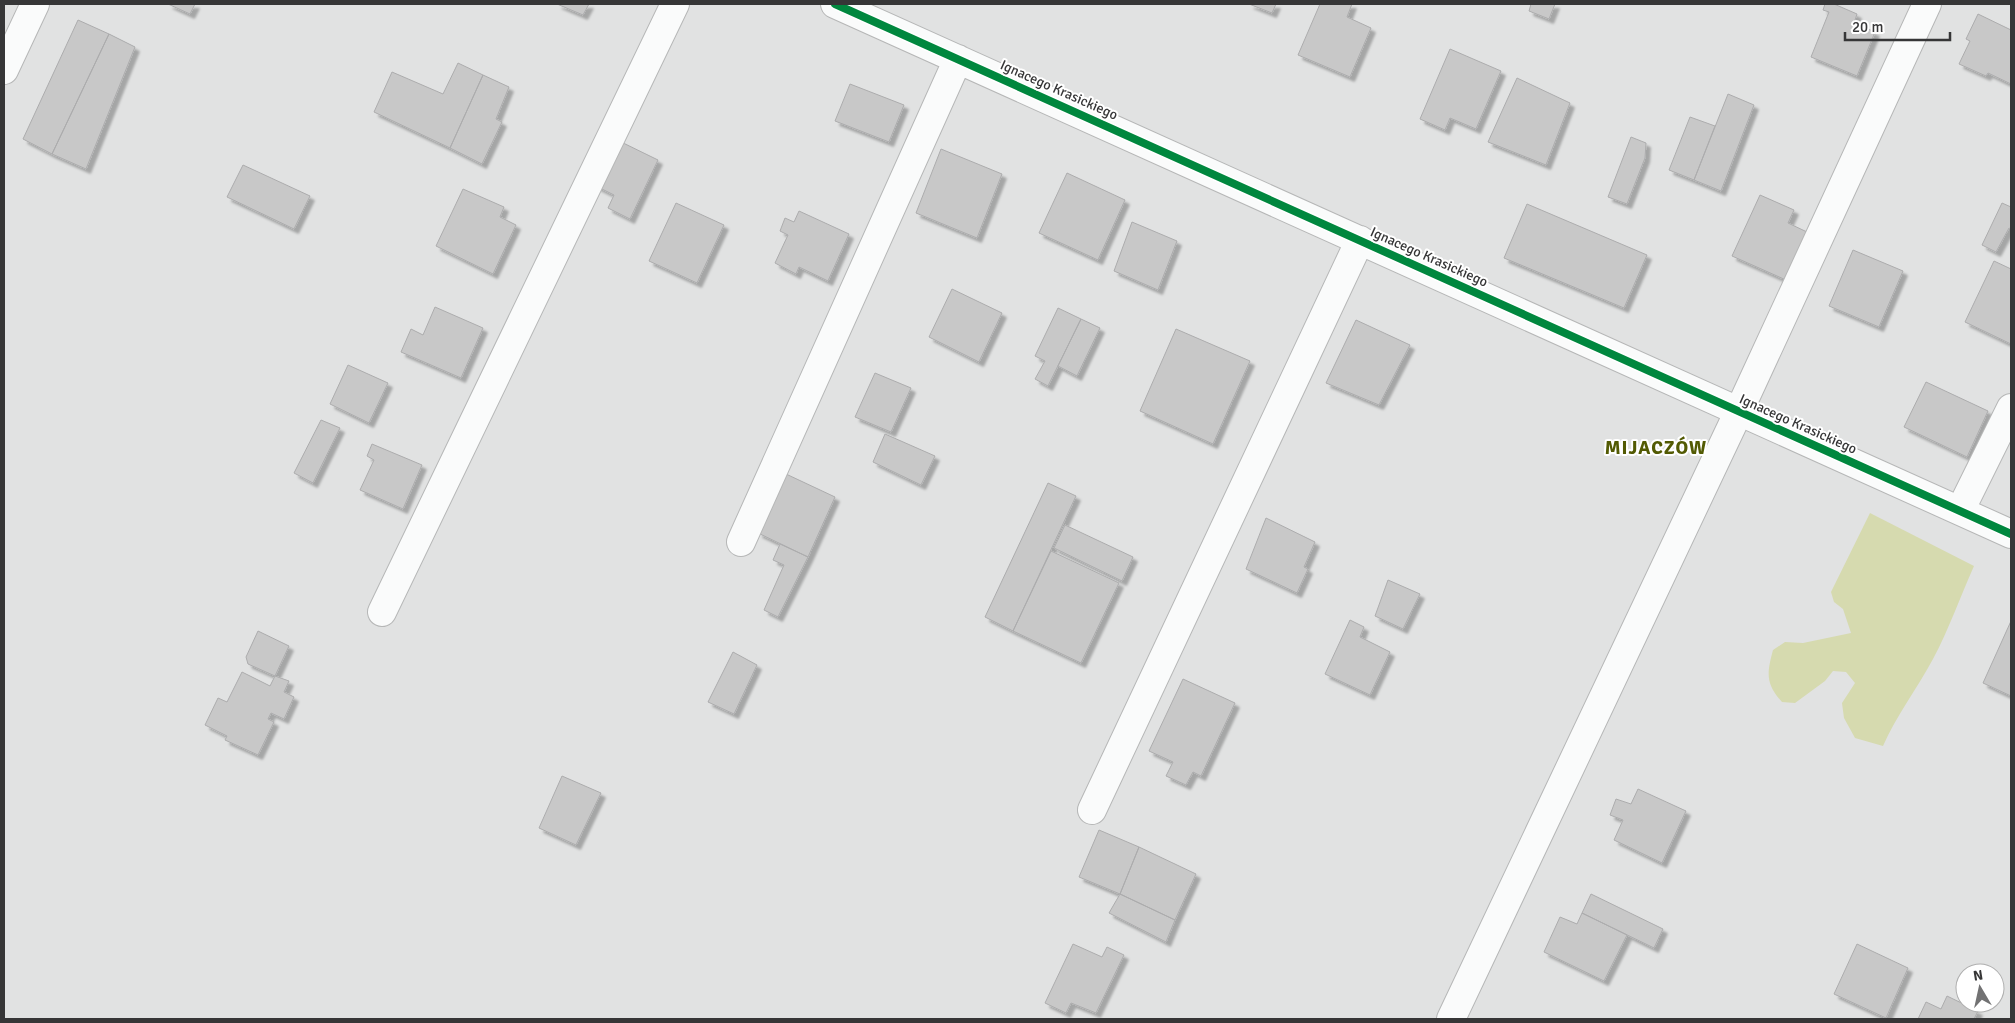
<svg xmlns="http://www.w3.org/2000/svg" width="2015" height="1023" viewBox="0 0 2015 1023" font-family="Signika,sans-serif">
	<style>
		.green { fill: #d6daaf }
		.building { fill: #c8c8c8; stroke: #acacad; filter: url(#shadow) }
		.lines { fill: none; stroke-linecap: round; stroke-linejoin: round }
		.minor-casing { stroke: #b6b7b7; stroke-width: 30 }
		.minor { stroke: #fafbfb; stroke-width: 28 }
		.cycleway-casing { stroke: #fff; stroke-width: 11 }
		.cycleway { stroke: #00873e; stroke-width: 8 }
		.labels { text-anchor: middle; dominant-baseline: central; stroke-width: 4; stroke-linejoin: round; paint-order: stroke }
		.street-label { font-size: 14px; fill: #363637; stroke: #fff }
		.district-label { font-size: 19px; font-weight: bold; letter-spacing: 1px; fill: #525a03; stroke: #fff }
	</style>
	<defs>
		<filter id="shadow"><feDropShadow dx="4.5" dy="4.5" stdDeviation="1" flood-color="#0004"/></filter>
	</defs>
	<rect width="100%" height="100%" fill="#e1e2e2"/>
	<path class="green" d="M 1870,513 L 1974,566 C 1960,597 1949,629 1933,659 C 1917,689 1896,716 1883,746 L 1855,738 L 1844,718 L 1842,703 L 1855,683 L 1846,672 L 1833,671 L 1825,681 L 1795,703 L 1782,702 C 1765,683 1767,673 1773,650 L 1785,642 L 1803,643 L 1851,633 L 1843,609 L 1834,602 L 1831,592 Z"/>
	<path class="building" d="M 168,4 L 195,4 L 190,14 Z
		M 557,4 L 589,4 L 583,15 Z
		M 1249,4 L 1276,4 L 1272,13 Z
		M 1320,4 L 1352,4 L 1347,17 L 1371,28 L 1350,77 L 1298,55 Z
		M 1531,4 L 1555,4 L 1549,19 L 1529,11 Z
		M 1825,4 L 1834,4 L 1857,14 L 1854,23 L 1875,32 L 1857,76 L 1811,57 L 1829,12 L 1823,10 Z
		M 1978,14 L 2011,30 L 2011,84 L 1988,73 L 1986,76 L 1959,64 L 1970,41 L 1966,39 Z
		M 78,20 L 109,34 L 52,154 L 23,139 Z
		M 109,34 L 135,47 L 86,169 L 52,154 Z
		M 1450,49 L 1501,71 L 1476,129 L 1450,118 L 1445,130 L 1420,119 Z
		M 458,63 L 483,75 L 450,148 L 374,112 L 392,72 L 443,94 Z
		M 483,75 L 509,87 L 496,119 L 502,122 L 482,164 L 450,148 Z
		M 1517,78 L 1570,103 L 1546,165 L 1488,142 Z
		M 850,84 L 904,105 L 889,142 L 835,121 Z
		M 1728,94 L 1754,105 L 1721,191 L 1694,180 Z
		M 1690,117 L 1715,126 L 1694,180 L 1669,170 Z
		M 1631,137 L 1646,143 L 1645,158 L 1627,204 L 1608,197 Z
		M 615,139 L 658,160 L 630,219 L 608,208 L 614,195 L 592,184 Z
		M 941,149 L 1002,174 L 977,238 L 916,213 Z
		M 243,165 L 310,196 L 294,229 L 227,197 Z
		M 1067,173 L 1125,200 L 1098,260 L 1039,233 Z
		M 463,189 L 504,207 L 500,217 L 516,225 L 493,274 L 436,246 Z
		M 1760,195 L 1794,210 L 1788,223 L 1807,232 L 1786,280 L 1732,256 Z
		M 676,203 L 724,225 L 697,283 L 649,261 Z
		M 2002,203 L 2011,207 L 2011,229 L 2009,228 L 1996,252 L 1982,245 Z
		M 1527,204 L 1647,255 L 1624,308 L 1504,258 Z
		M 799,211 L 849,234 L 828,281 L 799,267 L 796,274 L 775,263 L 788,235 L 780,231 L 785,218 L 794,222 Z
		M 1132,222 L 1177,241 L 1158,290 L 1114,271 Z
		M 1853,250 L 1903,271 L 1879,327 L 1829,306 Z
		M 1994,261 L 2011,269 L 2011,344 L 1965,322 Z
		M 952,289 L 1002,313 L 979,362 L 929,337 Z
		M 435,307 L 483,328 L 461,378 L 401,352 L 411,329 L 423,335 Z
		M 1058,308 L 1081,319 L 1048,386 L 1035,379 L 1045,361 L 1035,356 Z
		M 1081,319 L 1100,328 L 1077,376 L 1058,366 Z
		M 1356,320 L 1410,345 L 1379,405 L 1326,383 Z
		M 1176,329 L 1250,361 L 1213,444 L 1140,411 Z
		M 348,365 L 388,383 L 369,423 L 330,404 Z
		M 875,373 L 911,388 L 891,432 L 855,417 Z
		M 1926,382 L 1988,411 L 1967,457 L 1904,427 Z
		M 321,420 L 340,428 L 313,483 L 294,473 Z
		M 885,434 L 935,456 L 921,485 L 873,462 Z
		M 372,444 L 422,465 L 403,509 L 360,490 L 374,460 L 367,456 Z
		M 786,474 L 835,497 L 808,557 L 758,533 Z
		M 1048,483 L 1076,496 L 1013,631 L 985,617 Z
		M 1266,518 L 1315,542 L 1304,567 L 1308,569 L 1297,593 L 1246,569 Z
		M 1065,525 L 1133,557 L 1122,581 L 1054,548 Z
		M 780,544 L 808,557 L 778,617 L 764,610 L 784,565 L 773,560 Z
		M 1051,551 L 1119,583 L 1081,663 L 1013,631 Z
		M 1388,580 L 1420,594 L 1403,629 L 1375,616 Z
		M 1350,620 L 1364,627 L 1360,637 L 1390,652 L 1370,695 L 1325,674 Z
		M 2011,621 L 2011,696 L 1983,683 Z
		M 258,631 L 289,646 L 275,676 L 248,664 L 246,657 Z
		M 733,652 L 757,665 L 734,714 L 708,702 Z
		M 242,672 L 270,686 L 275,676 L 289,681 L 284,692 L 294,697 L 284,719 L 271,713 L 268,719 L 274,722 L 258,755 L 225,740 L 227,736 L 205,725 L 218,698 L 227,702 Z
		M 1183,679 L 1235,703 L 1201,776 L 1193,772 L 1186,785 L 1166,776 L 1173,762 L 1149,751 Z
		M 562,776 L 601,793 L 576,845 L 539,828 Z
		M 1638,789 L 1686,811 L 1662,863 L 1614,840 L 1623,820 L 1610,815 L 1616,799 L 1631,804 Z
		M 1099,830 L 1139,847 L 1120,894 L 1079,877 Z
		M 1139,847 L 1196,874 L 1175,920 L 1120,894 Z
		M 1120,894 L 1175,920 L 1166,942 L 1109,913 Z
		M 1591,894 L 1663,929 L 1654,948 L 1582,913 Z
		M 1582,913 L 1627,935 L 1604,981 L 1544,952 L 1560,917 L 1577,924 Z
		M 1073,944 L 1102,957 L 1107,947 L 1124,955 L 1096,1013 L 1071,1003 L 1066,1013 L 1045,1003 Z
		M 1857,944 L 1908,968 L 1886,1018 L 1834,994 Z
		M 1947,996 L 1978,1011 L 1974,1019 L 1918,1019 L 1926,1002 L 1941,1009 Z"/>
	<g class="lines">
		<defs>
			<path id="minor" d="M 835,4 L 2011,534
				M 4,70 L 35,4
				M 1960,511 L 2011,408
				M 741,542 L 958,59
				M 382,612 L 675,4
				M 1092,810 L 1360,240
				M 1451,1019 L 1739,411 L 1927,4"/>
		</defs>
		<use href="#minor" class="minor-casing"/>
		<use href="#minor" class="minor"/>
		<defs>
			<path id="cycleway" d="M 835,4 L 2011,534"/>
		</defs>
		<use href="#cycleway" class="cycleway-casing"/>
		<use href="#cycleway" class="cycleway"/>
	</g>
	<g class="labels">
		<g class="street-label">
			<text transform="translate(1059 90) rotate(24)">Ignacego Krasickiego</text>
			<text transform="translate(1429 257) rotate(24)">Ignacego Krasickiego</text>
			<text transform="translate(1798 424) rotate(24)">Ignacego Krasickiego</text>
		</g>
		<g class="district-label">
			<text x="1656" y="448">MIJACZÓW</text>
		</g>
	</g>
	<rect width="2015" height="1023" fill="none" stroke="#363637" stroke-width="10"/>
	<g transform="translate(1980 988) rotate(351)"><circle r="24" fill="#ffffff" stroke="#afafaf"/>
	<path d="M0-4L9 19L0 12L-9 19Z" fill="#727273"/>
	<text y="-8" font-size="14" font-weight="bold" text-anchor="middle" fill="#363637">N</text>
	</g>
	<path d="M1845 32v8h105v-8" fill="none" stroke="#363637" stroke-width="2.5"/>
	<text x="1852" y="32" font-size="15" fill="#363637" stroke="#ffffff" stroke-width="4" paint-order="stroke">20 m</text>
</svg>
